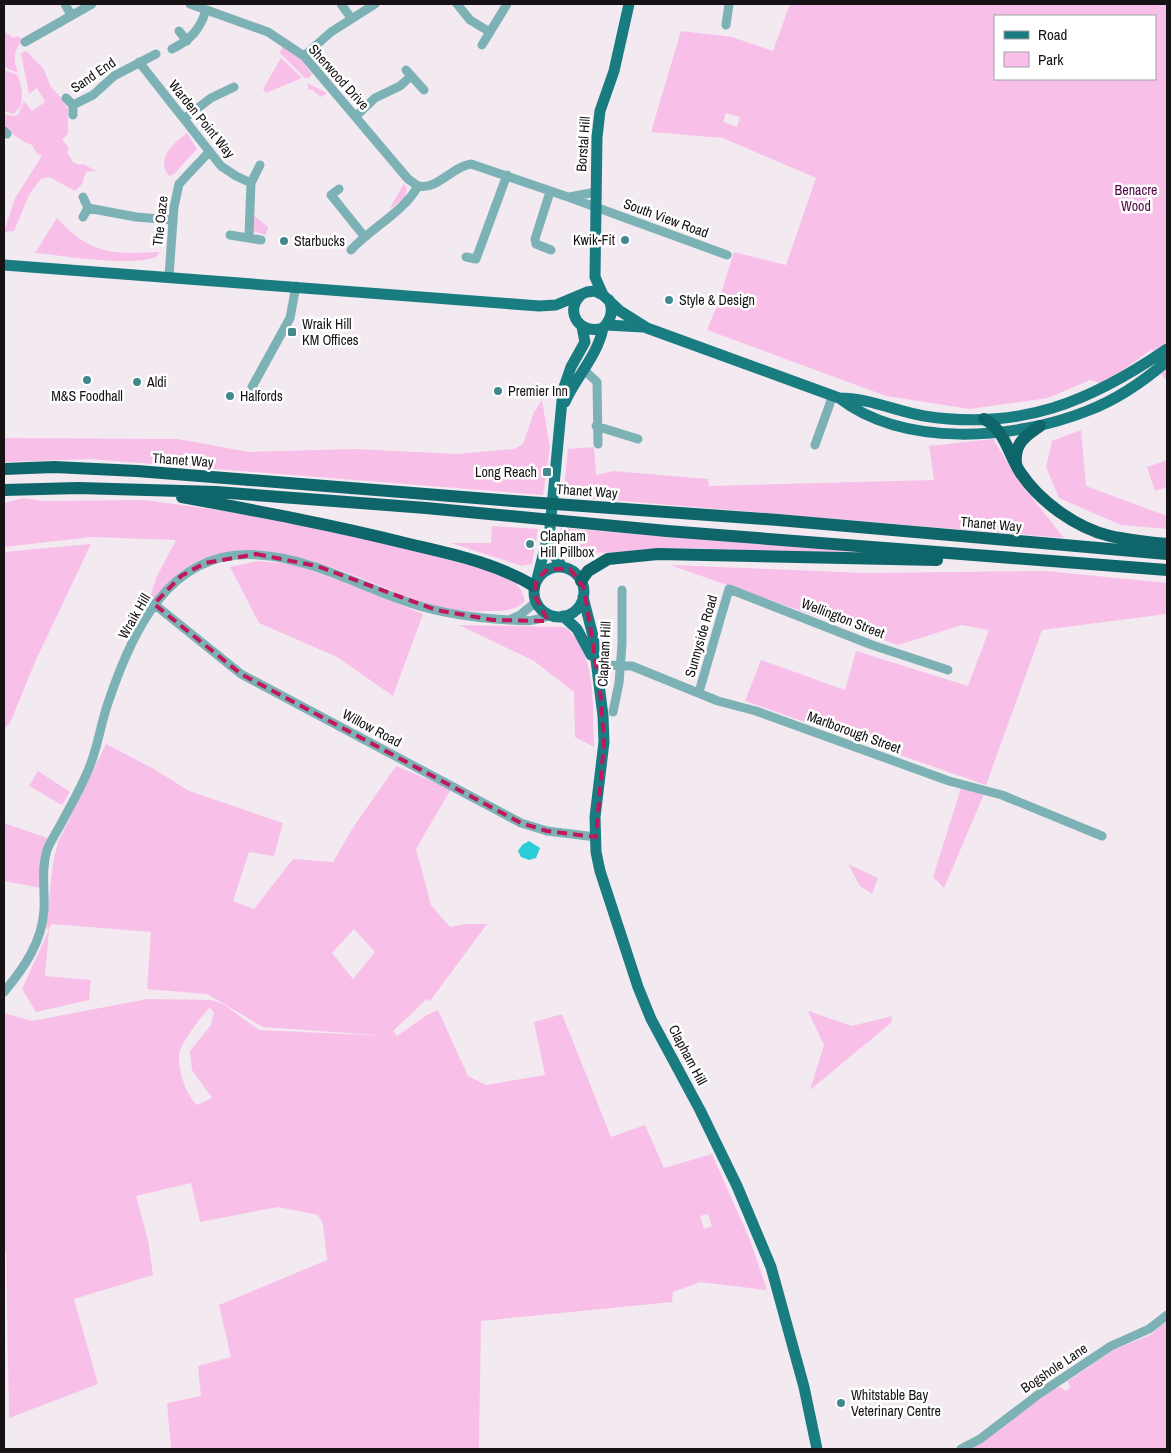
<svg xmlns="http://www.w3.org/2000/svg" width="1171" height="1453" viewBox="0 0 1171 1453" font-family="'Archivo Narrow',sans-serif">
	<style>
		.green { fill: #f8c0e9; fill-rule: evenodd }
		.water { fill: #2bced6 }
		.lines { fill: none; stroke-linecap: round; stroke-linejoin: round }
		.minor { stroke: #7cb2b5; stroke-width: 9 }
		.major { stroke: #197c81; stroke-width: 11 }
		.highway { stroke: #0f666a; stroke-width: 12 }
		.marked { fill: none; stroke: #c2185b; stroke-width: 4; stroke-dasharray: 10 6; stroke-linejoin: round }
		.poi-dot { fill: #41898d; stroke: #fff; stroke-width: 2 }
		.labels { text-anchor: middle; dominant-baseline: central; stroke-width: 5; stroke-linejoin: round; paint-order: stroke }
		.street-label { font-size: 14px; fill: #161215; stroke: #fff }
		.park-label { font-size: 14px; fill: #4f0544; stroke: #fff }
		.poi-label { font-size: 14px; fill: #161215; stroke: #fff; text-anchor: start }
	</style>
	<rect width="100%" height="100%" fill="#f3e9f0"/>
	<path class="green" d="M 790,4 L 1167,4 L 1167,378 L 1164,379 L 1152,349 L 1122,371 L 1100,383 L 1090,380 L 1048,398 L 970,409 L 886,396 L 707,330 L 717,306 L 734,252 L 786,265 L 816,178 L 723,138 L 651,132 L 681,31 L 732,37 L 773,51 ZM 995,16 L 1155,16 L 1155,79 L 995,79 ZM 726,113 L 740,117 L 737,127 L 723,122 Z
		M 4,31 L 13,38 L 17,36 L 23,39 C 15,50 12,57 18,73 L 4,67 Z
		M 283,44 L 299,57 L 312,74 L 309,78 L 305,78 L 280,53 Z
		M 26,51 L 43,68 L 51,87 L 65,102 L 68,110 L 68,134 L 62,139 L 69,148 L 67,152 L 73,162 L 80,165 L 83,164 L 96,171 L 86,172 L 82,184 L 75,191 L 49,177 L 41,179 L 30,193 L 14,231 L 4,232 L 15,198 L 42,156 L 37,154 L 32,145 L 24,142 L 4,128 L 4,114 L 14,116 L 18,115 L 24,101 L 32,111 L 45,102 L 37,88 L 29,94 L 21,53 Z
		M 281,58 L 302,78 L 266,93 L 263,89 Z
		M 4,70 L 18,75 L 22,91 L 21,106 L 14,114 L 4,111 Z
		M 307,83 L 327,93 L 321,97 L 311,89 L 309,90 Z
		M 187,133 L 197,149 L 174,174 L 169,176 C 155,158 174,143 187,133 Z
		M 404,183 L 407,189 L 405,197 L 389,210 Z
		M 252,214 L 268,227 L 266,235 L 252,231 Z
		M 57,218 C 91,255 111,254 159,252 L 156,257 C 127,267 68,256 35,253 Z
		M 542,400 L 550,448 L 543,495 L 91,459 L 4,462 L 4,438 L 178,439 L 249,452 L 355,449 L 457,454 L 514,449 L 523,444 L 534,412 Z
		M 1081,430 L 1086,486 L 1167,516 L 1167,529 L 1121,525 L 1059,498 L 1046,467 L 1052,441 Z
		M 993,439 L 1021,484 L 1064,538 L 563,496 L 568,449 L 594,447 L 596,475 L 613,471 L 708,479 L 709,486 L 934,480 L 929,446 Z
		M 1167,460 L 1167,487 L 1155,491 L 1147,467 Z
		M 24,498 L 43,501 L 144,500 L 301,521 L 483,569 C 504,576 519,577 525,601 C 513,612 502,611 487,611 C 467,612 446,610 426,604 C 413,601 400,594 388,589 C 341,570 296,551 245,551 C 226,552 207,554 191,565 C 176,574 164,588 152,601 L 149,601 L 156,578 L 176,540 L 91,537 L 4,547 L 4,503 Z
		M 492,526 L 538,529 L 532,564 L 522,566 L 451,543 L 491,543 Z
		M 560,528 L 831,549 L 904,552 L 836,554 L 689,548 L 622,553 L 569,552 L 565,547 Z
		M 91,544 L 35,662 L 10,723 L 4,729 L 4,552 Z
		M 258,561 L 292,564 L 341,581 L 423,614 L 393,696 L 337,657 L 259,623 L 230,567 Z
		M 670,565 L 866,573 L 1046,571 L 1167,583 L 1167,614 L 1042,630 L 986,785 L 745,701 L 761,660 L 845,690 L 856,651 L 968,686 L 989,630 L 962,625 L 898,645 Z
		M 459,625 L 565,627 C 598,653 592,709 594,747 L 575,737 L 574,692 L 534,661 Z
		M 106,744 L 154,769 L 189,791 L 283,823 L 274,856 L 249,852 L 233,901 L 254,909 L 293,859 L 333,862 L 354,826 L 396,766 L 451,789 L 416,849 L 431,905 L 450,927 L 466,924 L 487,924 L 430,1001 L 427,999 L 393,1031 L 397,1036 L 427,1015 L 438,1010 L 468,1076 L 486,1085 L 545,1075 L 534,1022 L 562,1014 L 611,1137 L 645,1125 L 664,1168 L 712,1154 L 750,1240 L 767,1290 L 700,1282 L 673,1292 L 672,1302 L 481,1321 L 479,1449 L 171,1449 L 167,1403 L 201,1396 L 198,1366 L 231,1357 L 219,1305 L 327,1260 L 323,1224 L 318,1215 L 278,1207 L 200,1222 L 191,1183 L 136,1196 L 148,1240 L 153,1275 L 74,1299 L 98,1384 L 9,1418 L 6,1250 L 4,1250 L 4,1013 L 32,1021 L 147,999 L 212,1000 L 223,1004 L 259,1030 L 389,1036 L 263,1027 L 207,994 L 147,989 L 151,932 L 51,924 L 49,930 L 45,976 L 91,980 L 89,1000 L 36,1012 L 22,989 L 49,930 L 46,928 C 50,899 50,870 58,842 ZM 354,929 L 375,952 L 353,979 L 332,953 ZM 210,1008 L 214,1012 L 211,1025 L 190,1051 L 192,1070 L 212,1098 L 197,1105 C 186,1095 178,1071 179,1055 C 179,1046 202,1014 210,1008 ZM 708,1214 L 712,1226 L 704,1229 L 700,1216 Z
		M 38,771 L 70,792 L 62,805 L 29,786 Z
		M 961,788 L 984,794 L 944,888 L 933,877 Z
		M 4,823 L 50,839 L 41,888 L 4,881 Z
		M 848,864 L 878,878 L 872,894 L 860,886 Z
		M 808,1011 L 852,1026 L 892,1016 L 891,1023 L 810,1090 L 824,1045 Z
		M 1167,1320 L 1167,1449 L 970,1449 L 1053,1389 L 1060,1387 L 1065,1391 L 1070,1388 L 1068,1381 L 1115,1349 L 1150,1335 Z"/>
	<path class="water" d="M 529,841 L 540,848 L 536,858 L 529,860 L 521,857 L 518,851 L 522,845 Z"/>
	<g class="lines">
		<path class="minor" d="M 65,4 L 71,15
			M 190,4 L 268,32 L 304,56 L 408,179 L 418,186
			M 341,4 L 351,18
			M 457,4 L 470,20 L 490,32
			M 726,25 L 729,4
			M 179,31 L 187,41
			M 25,42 L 92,4
			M 482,45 L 507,4
			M 172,49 C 190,40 200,30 206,10
			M 304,56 L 331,32 L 375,4
			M 139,62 L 221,166 L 236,176 L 251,183
			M 406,70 L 424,90
			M 66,98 L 73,105 L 73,115
			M 73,105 L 93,95 L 114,76 L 156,54
			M 356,116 L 375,98 L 400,86 L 411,76
			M 185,118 L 211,98 L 234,87
			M 4,131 L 7,134
			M 339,189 L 331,195 L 364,236
			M 550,192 L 535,239 L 536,244 L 551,250
			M 569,197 L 596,192
			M 88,208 L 136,217 L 173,220
			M 83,217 L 88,208 L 83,197
			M 230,235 L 261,240
			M 249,236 L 251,183 L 260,165
			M 351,250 C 371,228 404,212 418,186 C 438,190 451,167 471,164 L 568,197 L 727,255
			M 466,257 L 476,259 L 507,175
			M 169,276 L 174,207 L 179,184 L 209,152
			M 583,369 L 597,382 L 598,444
			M 252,387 L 290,318 L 296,286
			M 596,426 L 638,439
			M 815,445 L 833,395
			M 154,604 L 241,674 L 521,823 L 547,831 L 596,837
			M 509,620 L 520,615 L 536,602
			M 597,670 L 602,665 L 632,666 L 718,701 L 756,711 L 949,781 L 1002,795 L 1102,836
			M 699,692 L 729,589 L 872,645 L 948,670
			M 613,712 L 619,683 L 622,644 L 622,590
			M 4,992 C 24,968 42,942 44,910 C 45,890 41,869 47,850 C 51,840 58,830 63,820 C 73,802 84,782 91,763 C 98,744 101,724 107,706 C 131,633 169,547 259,555 C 314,559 361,587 413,604 C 444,614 476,618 509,620 C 525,621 535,622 550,615
			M 961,1449 L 980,1439 L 1039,1394 L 1111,1346 L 1149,1329 L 1167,1315"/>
		<path class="major" d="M 4,265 L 539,306 L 556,305 L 587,292 L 595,291 L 603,295 L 620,311 L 647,328 L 839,398 C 904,448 1014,440 1087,411 C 1116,400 1144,381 1167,361
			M 581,295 C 563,312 581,336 603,328 C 611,320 614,311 609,300
			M 603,295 L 595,277 L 597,137 L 600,111 L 614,71 L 629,4
			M 606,325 L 643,327
			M 839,398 C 868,398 896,411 924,416 C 1020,431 1090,402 1167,349
			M 565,402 C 576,377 598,355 603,328
			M 550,537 L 553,553 L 562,567
			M534 592a25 25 0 1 1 50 0a25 25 0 1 1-50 0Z
			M 537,579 L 550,528 L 563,390 L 571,367 L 585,342 L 582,327
			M 583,597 L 593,636 L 603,716 L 604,742 L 595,817 L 596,852 L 600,871 L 638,987 L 651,1019 L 700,1110 L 737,1186 L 771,1267 L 804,1387 L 817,1449
			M 563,616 L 577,629 L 591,655"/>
		<path class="highway" d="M 984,419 C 1005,430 1008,453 1020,472 C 1039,501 1076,528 1110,536 C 1128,540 1148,542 1167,544
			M 1016,463 C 1014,444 1025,436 1040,426
			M 4,469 L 54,467 L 137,471 L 513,501 L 778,520 L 1167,554
			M 4,490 L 78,488 L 216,492 L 426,508 L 667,531 L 1167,570
			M 182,497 C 258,511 333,525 409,544 C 451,554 496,563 534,586
			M 581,581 L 588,571 L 608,559 L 658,554 L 937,560"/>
	</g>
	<path class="marked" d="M 256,554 L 317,566 L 436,610 L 493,620 L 548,621 L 534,594 L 537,579 L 548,569 L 570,569 L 584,588 L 600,689 L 604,742 L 596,837 L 547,831 L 521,823 L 241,674 L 154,604 L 181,576 L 205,563 Z"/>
	<g class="poi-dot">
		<circle cx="625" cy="240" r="5"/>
		<circle cx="284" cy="241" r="5"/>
		<circle cx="669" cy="300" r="5"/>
		<rect x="287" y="327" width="10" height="10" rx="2.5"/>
		<circle cx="87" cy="380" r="5"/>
		<circle cx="137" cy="382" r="5"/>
		<circle cx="498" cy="391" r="5"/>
		<circle cx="230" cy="396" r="5"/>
		<rect x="542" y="467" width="10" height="10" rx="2.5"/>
		<circle cx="530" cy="544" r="5"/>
		<circle cx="841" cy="1403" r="5"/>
	</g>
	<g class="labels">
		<g class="street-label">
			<text transform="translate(93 75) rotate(-34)">Sand End</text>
			<text transform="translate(339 77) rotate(48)">Sherwood Drive</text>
			<text transform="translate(202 119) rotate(51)">Warden Point Way</text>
			<text transform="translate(583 144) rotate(-86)">Borstal Hill</text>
			<text transform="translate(666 218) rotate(20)">South View Road</text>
			<text transform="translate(160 221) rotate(-84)">The Oaze</text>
			<text transform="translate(183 460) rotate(4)">Thanet Way</text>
			<text transform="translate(587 491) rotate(4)">Thanet Way</text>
			<text transform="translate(991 524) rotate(5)">Thanet Way</text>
			<text transform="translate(134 616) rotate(-60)">Wraik Hill</text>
			<text transform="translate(843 618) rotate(21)">Wellington Street</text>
			<text transform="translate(701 636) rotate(-74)">Sunnyside Road</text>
			<text transform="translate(604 654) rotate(-87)">Clapham Hill</text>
			<text transform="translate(372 728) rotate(28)">Willow Road</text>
			<text transform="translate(854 732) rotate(20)">Marlborough Street</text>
			<text transform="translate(688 1055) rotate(62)">Clapham Hill</text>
			<text transform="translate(1054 1368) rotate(-34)">Bogshole Lane</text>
		</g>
		<g class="park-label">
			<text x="1136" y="190">Benacre<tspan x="1136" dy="16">Wood</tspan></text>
		</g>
		<g class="poi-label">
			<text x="615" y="240" text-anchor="end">Kwik-Fit</text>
			<text x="294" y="241">Starbucks</text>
			<text x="679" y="300">Style &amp; Design</text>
			<text x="302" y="324">Wraik Hill<tspan x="302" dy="16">KM Offices</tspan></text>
			<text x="147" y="382">Aldi</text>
			<text x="508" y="391">Premier Inn</text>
			<text x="87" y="396" text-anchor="middle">M&amp;S Foodhall</text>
			<text x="240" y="396">Halfords</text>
			<text x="537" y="472" text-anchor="end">Long Reach</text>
			<text x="540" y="536">Clapham<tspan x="540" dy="16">Hill Pillbox</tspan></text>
			<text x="851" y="1395">Whitstable Bay<tspan x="851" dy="16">Veterinary Centre</tspan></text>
		</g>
	</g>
	<rect width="1171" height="1453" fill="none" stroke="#161215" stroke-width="10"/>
	<rect x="994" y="15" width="162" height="65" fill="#ffffff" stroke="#a2a0a1"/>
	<rect x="1004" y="31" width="25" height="8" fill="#197c81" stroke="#a2a0a1"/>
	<text x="1038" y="40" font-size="15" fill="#161215">Road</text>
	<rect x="1004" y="52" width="25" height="15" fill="#f8c0e9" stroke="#a2a0a1"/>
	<text x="1038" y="65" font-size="15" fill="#161215">Park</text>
</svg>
